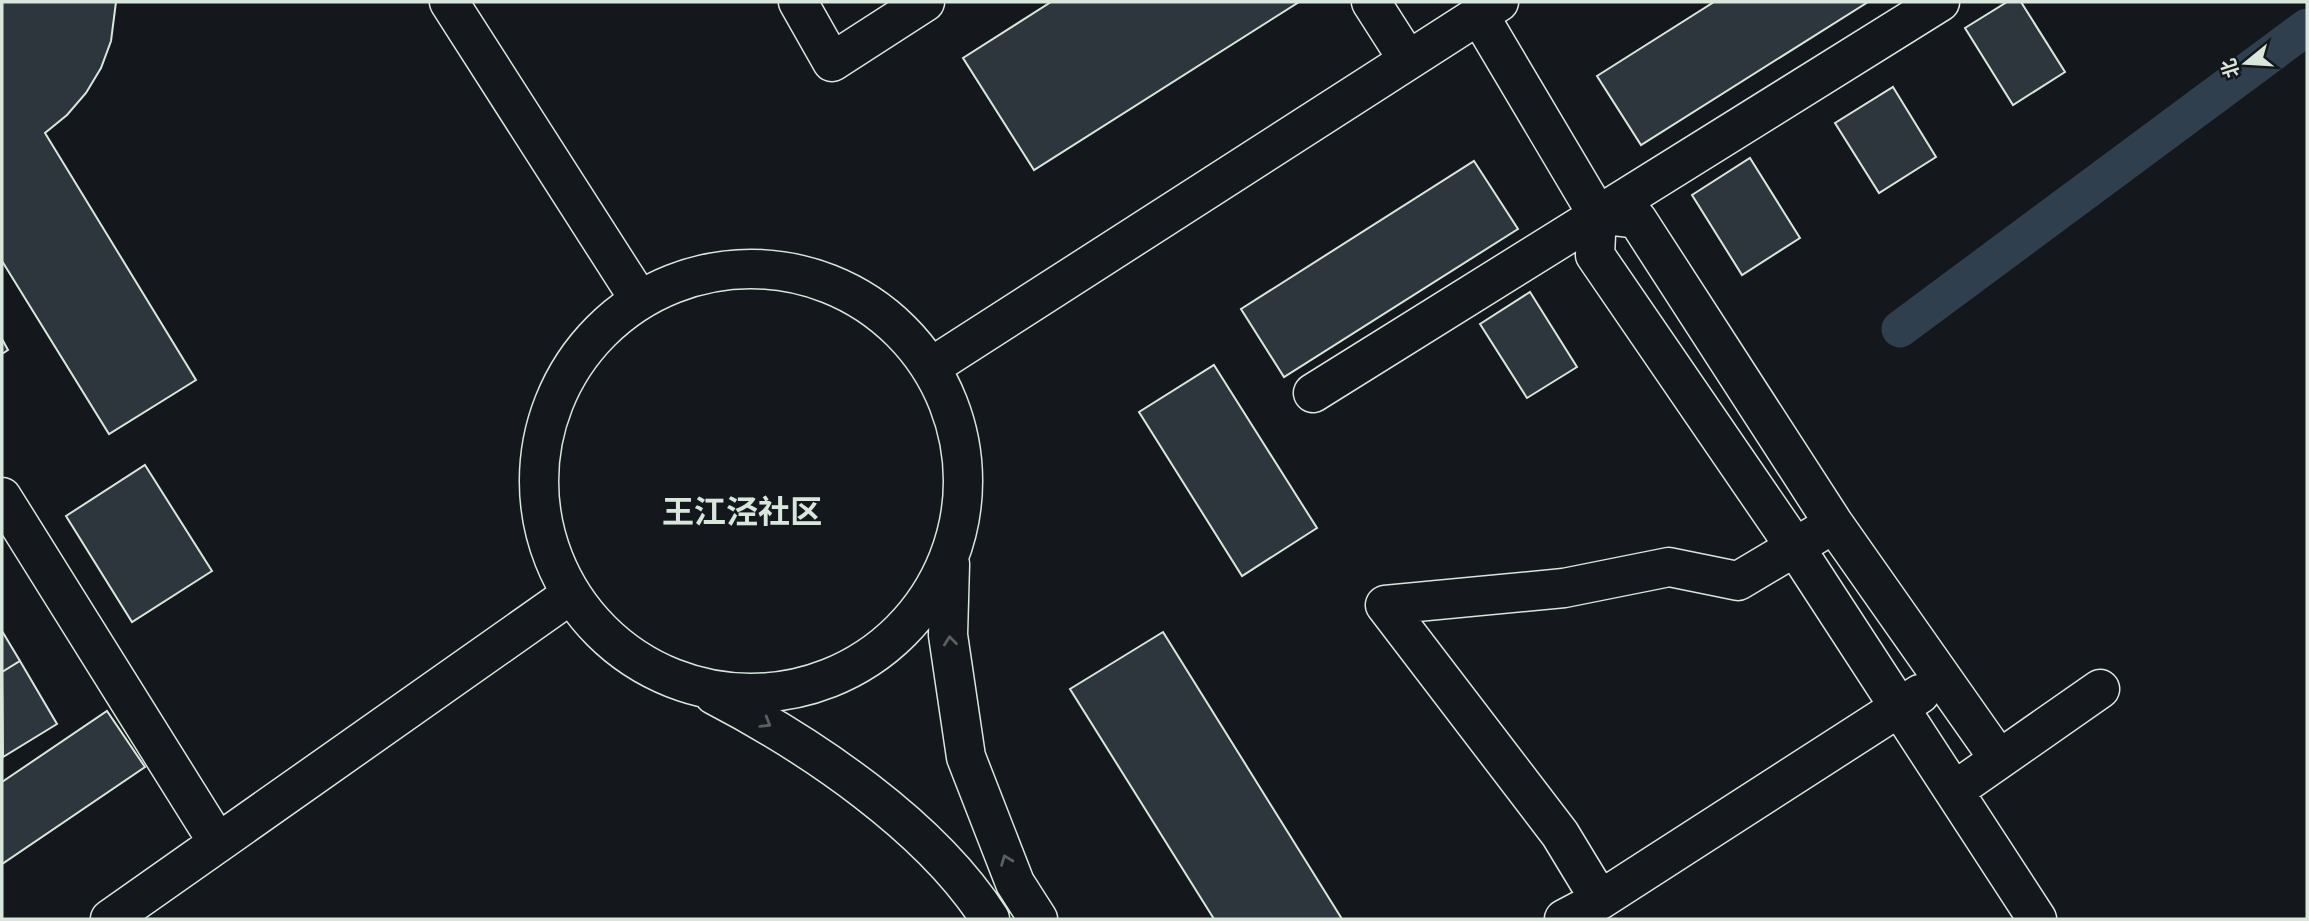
<svg xmlns="http://www.w3.org/2000/svg" width="2309" height="921" viewBox="0 0 2309 921" font-family="'Roboto Condensed','Noto Sans SC',sans-serif">
	<style>
		.lines { fill: none; stroke-linecap: round; stroke-linejoin: round }
		.canal { stroke: #2f3f4d; stroke-width: 37 }
		.building { fill: #2c363c; stroke: #d8e6dc; stroke-width: 2 }
		.minor-casing { stroke: #d8e6dc; stroke-width: 41 }
		.minor { stroke: #14181c; stroke-width: 38 }
		.oneway { stroke: #59605f }
		.labels { text-anchor: middle; dominant-baseline: central; stroke-width: 5; stroke-linejoin: round; paint-order: stroke }
		.district-label { font-size: 32px; font-weight: bold; fill: #d8e6dc; stroke: #14181c }
	</style>
	<rect width="100%" height="100%" fill="#14181c"/>
	<g class="lines">
		<path class="canal" d="M 1900,329 L 2307,27"/>
	</g>
	<path class="building" d="M 2,2 L 116,2 L 111,41 L 101,68 L 86,93 L 67,115 L 45,133 L 196,380 L 109,434 L 2,261 Z
		M 1051,2 L 1299,2 L 1034,170 L 963,58 Z
		M 1714,2 L 1868,2 L 1641,145 L 1597,76 Z
		M 2007,2 L 2021,2 L 2065,72 L 2013,105 L 1965,28 Z
		M 1893,87 L 1936,157 L 1879,193 L 1835,123 Z
		M 1750,158 L 1800,238 L 1742,275 L 1692,195 Z
		M 1474,161 L 1518,229 L 1284,377 L 1241,309 Z
		M 1530,292 L 1577,367 L 1527,398 L 1480,324 Z
		M 2,339 L 8,350 L 2,354 Z
		M 1214,365 L 1317,528 L 1242,576 L 1139,412 Z
		M 145,465 L 212,571 L 132,622 L 66,516 Z
		M 2,631 L 20,661 L 2,672 Z
		M 1163,632 L 1342,919 L 1214,919 L 1070,689 Z
		M 20,661 L 57,724 L 3,757 L 2,672 Z
		M 107,711 L 145,767 L 2,864 L 2,782 Z"/>
	<g class="lines">
		<defs>
			<path id="minor" d="M 449,2 L 639,299
				M 798,2 L 832,62 L 925,2
				M 1371,2 L 1408,60
				M 1479,15 L 1597,214 L 1595,255 L 1795,547 L 2037,919
				M 1597,214 L 1637,219 L 1834,524 L 1999,759
				M539 481a212 212 0 1 1 424 0a212 212 0 1 1-424 0Z
				M 931,367 L 1499,2
				M 1313,393 L 1940,2
				M 2,497 L 218,843
				M 950,564 L 948,635 L 966,757 L 1015,883 L 1038,919
				M 1385,605 L 1564,588 L 1669,567 L 1738,581 L 1817,534
				M 1385,605 L 1560,834 L 1600,900
				M 714,695 C 810,745 931,826 990,919
				M 1954,791 L 2100,689
				M 110,919 L 570,595
				M 1564,919 L 1600,900 L 1920,694"/>
		</defs>
		<use href="#minor" class="minor-casing"/>
		<use href="#minor" class="minor"/>
	</g>
	<defs><path id="oneway-chevron" d="M-2-3.5L2.5 0L-2 3.5" fill="none" stroke-width="1.6" stroke-linecap="round" stroke-linejoin="round" transform="scale(1.75)"/></defs>
	<g class="oneway">
		<use href="#oneway-chevron" transform="translate(950 641) rotate(-96)"/>
		<use href="#oneway-chevron" transform="translate(766 723) rotate(31)"/>
		<use href="#oneway-chevron" transform="translate(1006 860) rotate(-111)"/>
	</g>
	<g class="labels">
		<g class="district-label">
			<text x="742" y="512">王江泾社区</text>
		</g>
	</g>
	<rect width="2309" height="921" fill="none" stroke="#d8e6dc" stroke-width="7"/>
	<g transform="translate(2246 63) rotate(252)" stroke="#14181c" stroke-width="5" paint-order="stroke">
	<path d="M0-5L12 26L0 18L-12 26Z" fill="#d8e6dc"/>
	<text y="-10" font-size="19" font-weight="bold" text-anchor="middle" fill="#d8e6dc">北</text>
	</g>
</svg>
